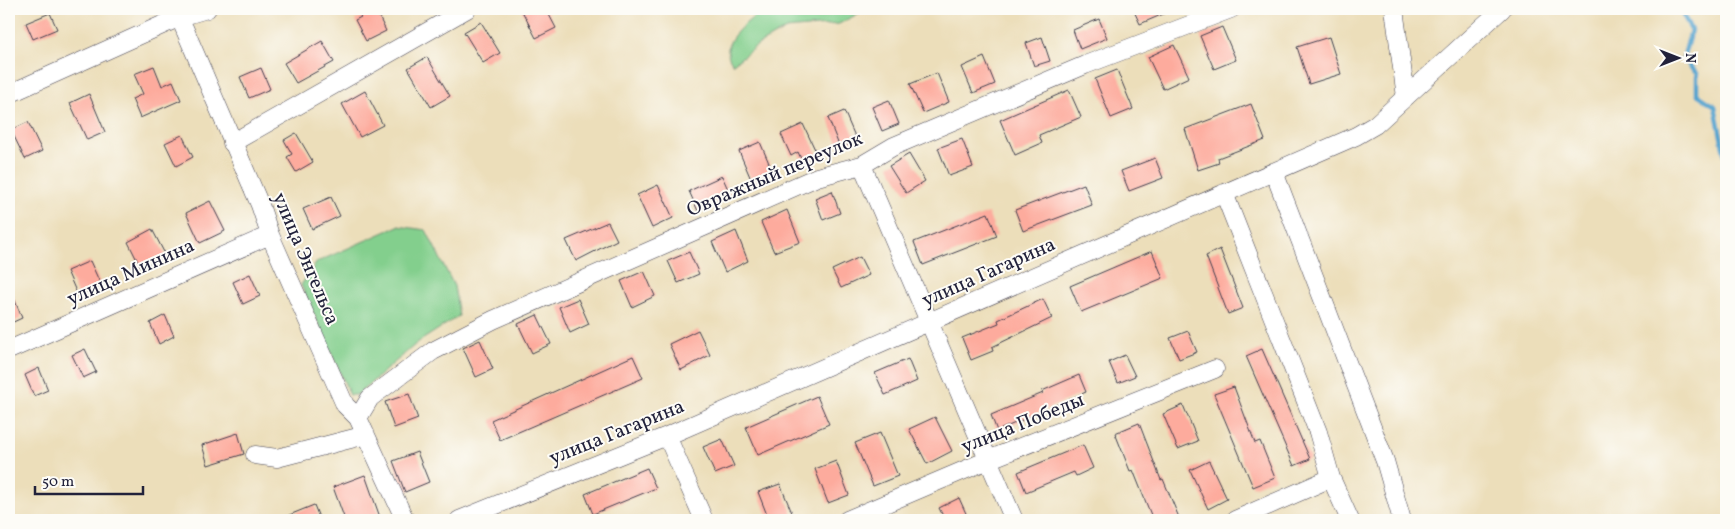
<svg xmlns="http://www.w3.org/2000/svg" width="1735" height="529" viewBox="0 0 1735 529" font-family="Vollkorn,serif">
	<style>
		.green { fill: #83cf8d; stroke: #527864 }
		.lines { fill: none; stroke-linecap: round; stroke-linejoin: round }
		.stream { stroke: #56a4cf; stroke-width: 4.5 }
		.building { fill: #fdab9d }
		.minor-casing { stroke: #403e4e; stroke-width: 19 }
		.minor { stroke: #fff; stroke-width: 18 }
		.labels { text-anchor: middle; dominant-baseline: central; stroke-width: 4; stroke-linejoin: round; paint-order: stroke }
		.street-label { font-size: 20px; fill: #22223b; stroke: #fdfcf7 }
	</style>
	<rect width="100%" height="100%" fill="#fdfcf7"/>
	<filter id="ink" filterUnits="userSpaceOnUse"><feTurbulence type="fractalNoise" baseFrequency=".02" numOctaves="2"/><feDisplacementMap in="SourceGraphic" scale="10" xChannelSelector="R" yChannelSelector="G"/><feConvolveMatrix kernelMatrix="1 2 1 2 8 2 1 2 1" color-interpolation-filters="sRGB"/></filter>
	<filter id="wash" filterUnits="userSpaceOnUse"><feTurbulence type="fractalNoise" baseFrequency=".0096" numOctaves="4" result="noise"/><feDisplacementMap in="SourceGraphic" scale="20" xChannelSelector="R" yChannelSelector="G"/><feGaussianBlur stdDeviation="1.12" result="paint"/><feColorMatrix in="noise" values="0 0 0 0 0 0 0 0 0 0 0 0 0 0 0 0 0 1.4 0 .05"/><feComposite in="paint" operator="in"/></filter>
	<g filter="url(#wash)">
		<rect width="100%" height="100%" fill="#ecdeba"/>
		<path class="green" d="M 763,9 L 867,9 L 839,24 L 786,29 L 759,44 L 733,64 C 715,42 749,22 763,9 Z
			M 398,226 L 426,230 L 454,286 L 459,316 L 417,343 L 357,395 L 350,395 L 301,285 L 317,262 Z"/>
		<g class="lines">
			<path class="stream" d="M 1680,9 L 1691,30 L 1683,59 L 1697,73 L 1697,94 L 1715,106 L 1726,162"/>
		</g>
		<g id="blocks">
			<path class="building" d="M 356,9 L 375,9 L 386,31 L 366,41 L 355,20 L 361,17 Z
				M 521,9 L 546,9 L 556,28 L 536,38 Z
				M 1133,9 L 1175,9 L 1140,24 Z
				M 50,13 L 57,29 L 33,39 L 26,23 Z
				M 1099,19 L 1107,38 L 1080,49 L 1073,30 Z
				M 481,22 L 500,53 L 483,63 L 464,32 Z
				M 1222,27 L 1236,60 L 1214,69 L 1200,36 Z
				M 1042,37 L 1050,61 L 1034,66 L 1026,43 Z
				M 1329,37 L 1341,74 L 1309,84 L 1297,47 Z
				M 322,41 L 334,62 L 296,83 L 284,63 Z
				M 1174,45 L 1189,77 L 1163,89 L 1148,57 Z
				M 427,57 L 450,96 L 431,107 L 408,68 Z
				M 984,57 L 995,84 L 973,93 L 962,67 Z
				M 154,66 L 162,86 L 173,81 L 181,100 L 140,118 L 132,99 L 143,94 L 134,74 Z
				M 261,68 L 270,89 L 249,98 L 240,77 Z
				M 1117,70 L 1133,109 L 1111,118 L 1095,79 Z
				M 937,73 L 949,102 L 923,113 L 910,84 Z
				M 1069,90 L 1081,117 L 1039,135 L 1042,143 L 1015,155 L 1000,120 Z
				M 365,91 L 383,125 L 360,137 L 342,104 Z
				M 89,94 L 105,132 L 87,140 L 70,103 Z
				M 889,100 L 899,124 L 882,131 L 872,107 Z
				M 1251,104 L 1265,140 L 1218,158 L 1219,163 L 1198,170 L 1185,129 Z
				M 844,111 L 857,141 L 840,148 L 828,118 Z
				M 28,122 L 42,151 L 25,159 L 11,130 Z
				M 803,124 L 818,156 L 803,163 L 798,152 L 791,156 L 781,134 Z
				M 296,133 L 313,162 L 296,172 L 287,157 L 292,154 L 284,140 Z
				M 182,135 L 193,157 L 176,166 L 165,143 Z
				M 962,139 L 973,167 L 949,176 L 938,148 Z
				M 760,142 L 774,175 L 753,184 L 739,151 Z
				M 909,154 L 925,181 L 906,193 L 889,166 Z
				M 1155,158 L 1163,178 L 1129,191 L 1121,171 Z
				M 722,176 L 731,196 L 698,211 L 689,191 Z
				M 1084,184 L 1092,205 L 1023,231 L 1015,210 Z
				M 658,185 L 673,218 L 652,228 L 637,195 Z
				M 832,191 L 840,213 L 823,220 L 815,198 Z
				M 331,197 L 340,216 L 312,229 L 303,209 Z
				M 210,201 L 225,231 L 200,243 L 186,213 Z
				M 787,210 L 800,242 L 774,252 L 761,222 Z
				M 988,213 L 997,236 L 923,265 L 914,242 Z
				M 608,222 L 617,240 L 576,261 L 566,240 Z
				M 152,229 L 166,256 L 141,268 L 128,242 Z
				M 736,231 L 748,261 L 725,272 L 712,242 Z
				M 1220,249 L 1243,308 L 1228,314 L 1206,256 Z
				M 1152,251 L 1163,278 L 1081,312 L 1070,286 Z
				M 689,252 L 699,274 L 678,283 L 668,261 Z
				M 860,257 L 869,275 L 841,288 L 832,270 Z
				M 90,261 L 101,285 L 78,296 L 67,271 Z
				M 644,271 L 655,296 L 632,307 L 621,281 Z
				M 250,274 L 260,296 L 243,304 L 233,282 Z
				M 9,286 L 22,318 L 9,324 Z
				M 578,299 L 589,324 L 570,333 L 559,307 Z
				M 1043,299 L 1052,318 L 992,347 L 993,351 L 971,360 L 962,338 L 999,323 L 998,320 Z
				M 165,315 L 174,336 L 159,344 L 150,323 Z
				M 537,315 L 551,344 L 532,353 L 518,324 Z
				M 698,330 L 710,355 L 681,370 L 669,344 Z
				M 1188,331 L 1197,352 L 1179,359 L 1170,338 Z
				M 480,340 L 493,369 L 476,377 L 463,348 Z
				M 85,349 L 96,372 L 83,378 L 72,355 Z
				M 1262,349 L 1310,459 L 1294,466 L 1246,356 Z
				M 1125,355 L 1135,376 L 1118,383 L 1109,362 Z
				M 633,356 L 643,378 L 500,440 L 491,420 Z
				M 908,359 L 917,381 L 885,395 L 875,373 Z
				M 39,368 L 48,390 L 34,396 L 25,375 Z
				M 1079,375 L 1086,392 L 997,431 L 991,415 L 1043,393 L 1042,391 Z
				M 1234,387 L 1255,443 L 1260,441 L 1275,478 L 1253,487 L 1214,394 Z
				M 409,394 L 418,419 L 394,428 L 385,402 Z
				M 817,396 L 829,424 L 758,455 L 746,427 Z
				M 1183,405 L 1198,441 L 1178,449 L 1163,414 Z
				M 935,417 L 952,451 L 927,464 L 909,429 Z
				M 1139,423 L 1161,480 L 1163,479 L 1180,520 L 1153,520 L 1133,470 L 1130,471 L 1115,433 Z
				M 238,433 L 244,454 L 208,465 L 202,445 Z
				M 880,433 L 898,476 L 873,486 L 855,443 Z
				M 722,439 L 734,466 L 715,474 L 703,447 Z
				M 1083,445 L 1093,468 L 1076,476 L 1074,472 L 1026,492 L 1018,472 Z
				M 417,452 L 429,482 L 405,492 L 393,461 Z
				M 836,461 L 849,495 L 828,503 L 815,469 Z
				M 1209,461 L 1227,499 L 1208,509 L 1190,470 Z
				M 647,468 L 656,488 L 593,514 L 585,494 Z
				M 365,475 L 381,520 L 345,520 L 333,487 Z
				M 780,484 L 795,520 L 769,520 L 758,492 Z
				M 959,498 L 969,520 L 945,520 L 939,508 Z
				M 314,505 L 320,520 L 277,520 Z"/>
		</g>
	</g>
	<g filter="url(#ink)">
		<use href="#blocks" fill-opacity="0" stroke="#403e4e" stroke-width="1"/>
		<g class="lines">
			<defs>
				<path id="minor" d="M 176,9 L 260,205 L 270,235 L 345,405 L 358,418 L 405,520
					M 1394,9 L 1406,97
					M 9,94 L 180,17 L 207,9
					M 232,143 L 467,9
					M 862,165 L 1014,520
					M 1274,172 L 1385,461 L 1402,520
					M 1224,193 L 1318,432 L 1331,478 L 1350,520
					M 9,350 L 270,235
					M 358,418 L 370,398 L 433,351 L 493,320 L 817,177 L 862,165 L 894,146 L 1085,65 L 1231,9
					M 667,436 L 704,520
					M 255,455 L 277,458 L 366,435
					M 459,520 L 667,436 L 1356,136 L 1375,125 L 1502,9
					M 847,520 L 988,460 L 1215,369
					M 1235,520 L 1331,478"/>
			</defs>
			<use href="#minor" class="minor-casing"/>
			<use href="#minor" class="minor"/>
		</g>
	</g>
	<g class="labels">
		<g class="street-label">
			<text transform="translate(775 175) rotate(-23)">Овражный переулок</text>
			<text transform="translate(305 259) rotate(67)">улица Энгельса</text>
			<text transform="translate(131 273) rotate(-24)">улица Минина</text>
			<text transform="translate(989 273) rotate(-24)">улица Гагарина</text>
			<text transform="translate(1023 424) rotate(-22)">улица Победы</text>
			<text transform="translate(617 433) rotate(-22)">улица Гагарина</text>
		</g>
	</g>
	<rect width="1735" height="529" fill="none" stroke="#fdfcf7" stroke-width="30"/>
	<g transform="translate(1678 58) rotate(90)" stroke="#fdfcf7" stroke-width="4" paint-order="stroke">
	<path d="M0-4L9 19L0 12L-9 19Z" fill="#22223b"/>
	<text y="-8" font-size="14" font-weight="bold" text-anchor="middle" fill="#22223b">N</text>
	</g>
	<path d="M35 486v8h108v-8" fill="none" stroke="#22223b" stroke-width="2.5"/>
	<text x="42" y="486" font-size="15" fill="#22223b" stroke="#fdfcf7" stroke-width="4" paint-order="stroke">50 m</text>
</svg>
